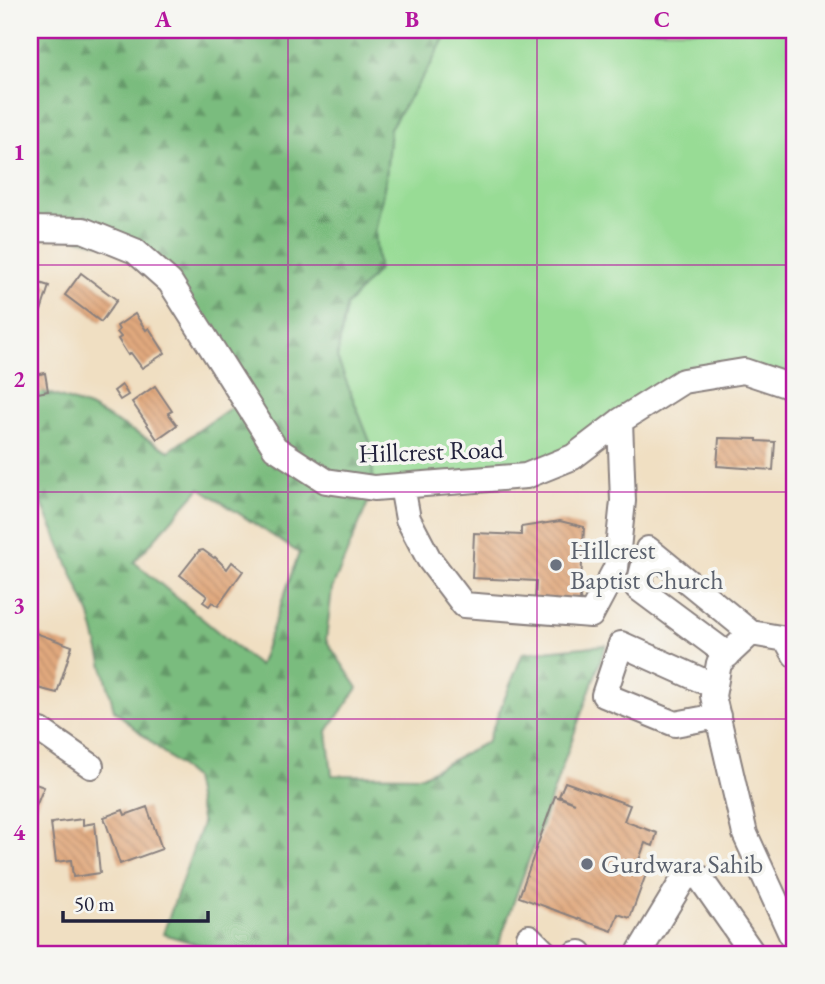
<svg xmlns="http://www.w3.org/2000/svg" width="825" height="984" viewBox="0 0 825 984" font-family="'EB Garamond',serif">
	<style>
		.green { fill: #98dc95; stroke: #5d7f68; stroke-width: 2 }
		.forest { fill: url(#forest-firs); stroke: #4e6f5c; stroke-width: 2; fill-rule: evenodd }
		.building { fill: url(#building-back-hatch) }
		.lines { fill: none; stroke-linecap: round; stroke-linejoin: round }
		.minor-casing { stroke: #89807e; stroke-width: 28 }
		.minor { stroke: #fff; stroke-width: 24 }
		.grid { fill: none; stroke: #b5179e; stroke-width: 2; stroke-opacity: 0.55 }
		.worship-dot { fill: #6b7280; stroke: #f6f6f2; stroke-width: 2.5 }
		.labels { text-anchor: middle; dominant-baseline: central; stroke-width: 7; stroke-linejoin: round; paint-order: stroke }
		.street-label { font-size: 26px; fill: #22223b; stroke: #f6f6f2 }
		.worship-label { font-size: 26px; fill: #5b616d; stroke: #f6f6f2; text-anchor: start }
		.neatline { fill: none; stroke: #b5179e; stroke-width: 2.5 }
		.grid-label { font-size: 23px; text-anchor: middle; font-weight: bold; fill: #b5179e }
	</style>
	<defs>
		<pattern id="forest-firs" width="22" height="20" patternUnits="userSpaceOnUse" patternTransform="scale(1.75)"><rect width="22" height="20" fill="#7abc7e"/><path d="M5 1l3.5 6h-7zM16 11l3.5 6h-7z" fill="#649868"/></pattern>
		<pattern id="building-back-hatch" width="6" height="6" patternUnits="userSpaceOnUse" patternTransform="scale(1.75)"><rect width="6" height="6" fill="#e0a87d"/><path d="M-1 5l2 2M0 0l6 6M5-1l2 2" fill="none" stroke="#c0906d"/></pattern>
	</defs>
	<rect width="100%" height="100%" fill="#f6f6f2"/>
	<filter id="ink" filterUnits="userSpaceOnUse"><feTurbulence type="fractalNoise" baseFrequency=".0143" numOctaves="2"/><feDisplacementMap in="SourceGraphic" scale="14" xChannelSelector="R" yChannelSelector="G"/><feConvolveMatrix kernelMatrix="1 2 1 2 8 2 1 2 1" color-interpolation-filters="sRGB"/></filter>
	<filter id="wash" filterUnits="userSpaceOnUse"><feTurbulence type="fractalNoise" baseFrequency=".00686" numOctaves="4" result="noise"/><feDisplacementMap in="SourceGraphic" scale="28" xChannelSelector="R" yChannelSelector="G"/><feGaussianBlur stdDeviation="1.57" result="paint"/><feColorMatrix in="noise" values="0 0 0 0 0 0 0 0 0 0 0 0 0 0 0 0 0 1.4 0 .05"/><feComposite in="paint" operator="in"/></filter>
	<g filter="url(#wash)">
		<rect width="100%" height="100%" fill="#f0dfc2"/>
		<path class="green" d="M 448,30 L 795,30 L 795,388 L 744,371 L 683,381 L 573,457 L 374,488 L 370,442 L 337,358 L 346,306 L 378,270 L 375,232 L 386,177 L 390,128 L 431,64 Z"/>
		<path class="forest" d="M 30,30 L 448,30 L 431,64 L 390,128 L 386,177 L 375,232 L 378,270 L 346,306 L 337,358 L 370,442 L 374,488 L 332,589 L 326,640 L 358,688 L 327,731 L 332,775 L 422,776 L 487,742 L 523,653 L 606,645 L 495,954 L 231,954 L 163,934 L 202,824 L 193,778 L 114,710 L 90,615 L 38,494 L 30,485 L 30,387 L 89,407 L 169,451 L 243,399 L 135,251 L 30,229 ZM 200,488 L 299,553 L 259,666 L 134,562 Z"/>
		<g id="blocks">
			<path class="building" d="M 81,273 L 117,300 L 101,322 L 65,295 Z
				M 30,280 L 49,286 L 41,311 L 30,308 Z
				M 135,314 L 146,330 L 149,328 L 165,353 L 142,368 L 131,353 L 128,355 L 118,339 L 121,337 L 117,332 L 119,330 L 117,326 Z
				M 45,373 L 48,391 L 38,393 L 35,375 Z
				M 122,385 L 128,395 L 120,400 L 114,391 Z
				M 155,386 L 172,411 L 168,413 L 177,425 L 157,439 L 132,402 Z
				M 719,438 L 757,439 L 757,441 L 775,442 L 773,470 L 717,466 Z
				M 560,521 L 584,527 L 580,600 L 582,601 L 582,606 L 535,601 L 536,581 L 472,578 L 474,533 L 521,535 L 521,527 Z
				M 203,550 L 214,558 L 215,557 L 227,569 L 232,562 L 243,571 L 218,606 L 212,602 L 209,606 L 203,602 L 207,596 L 180,575 L 199,551 Z
				M 30,631 L 72,646 L 57,693 L 30,686 Z
				M 30,782 L 44,787 L 34,811 L 30,809 Z
				M 565,782 L 630,805 L 624,821 L 657,833 L 653,846 L 645,843 L 638,863 L 649,866 L 630,918 L 618,914 L 612,931 L 519,897 L 555,796 L 575,803 L 559,796 Z
				M 147,807 L 162,849 L 120,864 L 104,817 L 123,810 L 125,815 Z
				M 83,819 L 83,825 L 95,823 L 100,873 L 73,877 L 71,860 L 56,862 L 51,823 Z"/>
		</g>
	</g>
	<g filter="url(#ink)">
		<use href="#blocks" fill-opacity="0" stroke="#89807e" stroke-width="2"/>
		<g class="lines">
			<defs>
				<path id="minor" d="M 30,229 L 83,230 L 135,251 L 170,282 L 275,448 L 326,481 L 374,488 L 526,476 L 573,457 L 620,421 L 683,381 L 744,371 L 795,388
					M 402,486 L 408,519 L 429,559 L 464,605 L 591,615 L 616,568 L 623,501 L 620,421
					M 728,655 L 638,588 L 648,549 L 751,633
					M 795,655 L 786,639 L 751,633 L 719,663 L 713,696 L 745,834 L 795,943
					M 714,686 L 621,644 L 604,695 L 675,724 L 718,716
					M 30,728 L 41,731 L 91,766
					M 529,937 L 546,954
					M 575,954 L 580,953
					M 642,954 L 640,951 L 686,875 L 700,878 L 753,954"/>
			</defs>
			<use href="#minor" class="minor-casing"/>
			<use href="#minor" class="minor"/>
		</g>
	</g>
	<path class="grid" d="M 288,30 L 288,954M 537,30 L 537,954M 30,265 L 795,265M 30,492 L 795,492M 30,719 L 795,719"/>
	<g class="worship-dot">
		<circle cx="556" cy="565" r="7"/>
		<circle cx="587" cy="864" r="7"/>
	</g>
	<g class="labels">
		<g class="street-label">
			<text transform="translate(431 451) rotate(-2)">Hillcrest Road</text>
		</g>
		<g class="worship-label">
			<text x="570" y="550">Hillcrest<tspan x="570" dy="30">Baptist Church</tspan></text>
			<text x="601" y="864">Gurdwara Sahib</text>
		</g>
	</g>
	<rect width="825" height="984" fill="none" stroke="#f6f6f2" stroke-width="77"/>
	<path d="M63 911v10h145v-10" fill="none" stroke="#22223b" stroke-width="3.5"/>
	<text x="74" y="911" font-size="21" fill="#22223b" stroke="#f6f6f2" stroke-width="5" paint-order="stroke">50 m</text>
	<rect x="38" y="38" width="748" height="908" class="neatline"/>
	<g class="grid-label">
		<text x="163" y="27">A</text>
		<text x="412" y="27">B</text>
		<text x="662" y="27">C</text>
		<text x="19" y="160">1</text>
		<text x="19" y="387">2</text>
		<text x="19" y="613">3</text>
		<text x="19" y="840">4</text>
	</g>
</svg>
